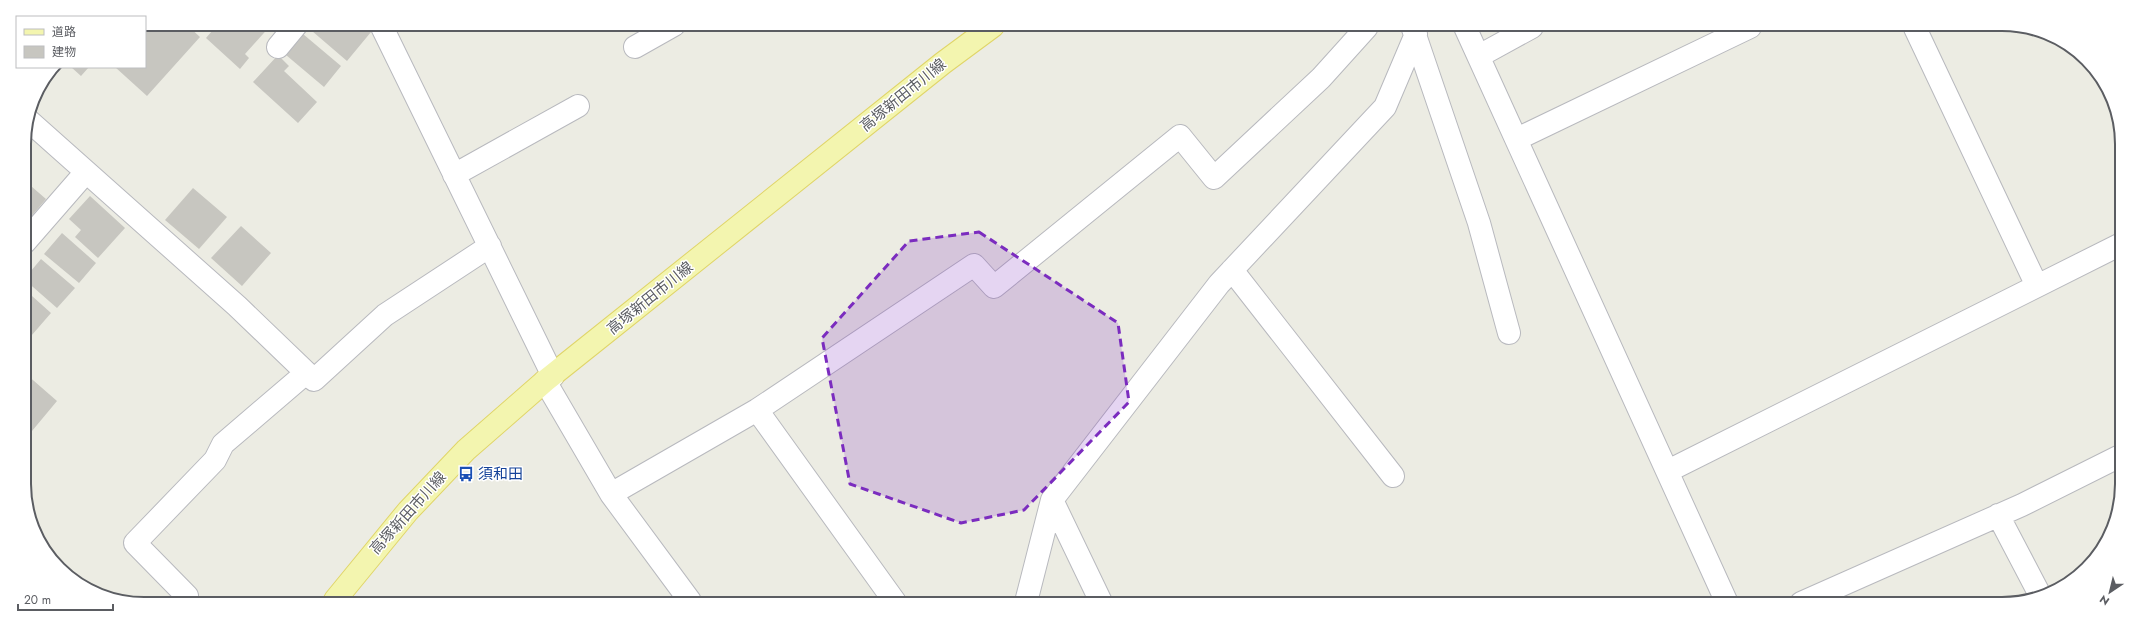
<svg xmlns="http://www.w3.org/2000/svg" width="2146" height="628" viewBox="0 0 2146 628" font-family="Jost,'Noto Sans JP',sans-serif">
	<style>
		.building { fill: #c7c6c0 }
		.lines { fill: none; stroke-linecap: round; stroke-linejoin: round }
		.minor-casing { stroke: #b8b9be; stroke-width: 24 }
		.major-casing { stroke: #e0d568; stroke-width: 24 }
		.minor { stroke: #fff; stroke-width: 22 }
		.major { stroke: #f3f5af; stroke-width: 22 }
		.marked { fill: #7b2cbf; fill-opacity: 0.2; stroke: #7b2cbf; stroke-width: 3; stroke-dasharray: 8 5; stroke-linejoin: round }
		.labels { text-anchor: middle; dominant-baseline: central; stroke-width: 3; stroke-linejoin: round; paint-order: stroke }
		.street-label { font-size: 15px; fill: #5b5d62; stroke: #fff }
		.transit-label { font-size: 15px; fill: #164399; stroke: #fff; text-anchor: start }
		.rim { fill: none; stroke: #5b5d62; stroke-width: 2 }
	</style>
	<rect width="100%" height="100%" fill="#ecece3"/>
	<path class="building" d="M 145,24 L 186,24 L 200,37 L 147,96 L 115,67 L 145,67 Z
		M 200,24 L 209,24 L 205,29 Z
		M 218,24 L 272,24 L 245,54 L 249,58 L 240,69 L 206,38 Z
		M 317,24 L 363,24 L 371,32 L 347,61 L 312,31 Z
		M 303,34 L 341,66 L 324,87 L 286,55 Z
		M 278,55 L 289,66 L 284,71 L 317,102 L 298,123 L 253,82 Z
		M 71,67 L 89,67 L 81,76 Z
		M 24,180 L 46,199 L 29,219 L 25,215 Z
		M 193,188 L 227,217 L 199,249 L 165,220 Z
		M 90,196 L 125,228 L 98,258 L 75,237 L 81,230 L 69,219 Z
		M 241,226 L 271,253 L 242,286 L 211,258 Z
		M 62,233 L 96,263 L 79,283 L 44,254 Z
		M 41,259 L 75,288 L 57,308 L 25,280 L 25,278 Z
		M 32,296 L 51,313 L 25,343 L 25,304 Z
		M 26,374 L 57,401 L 27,437 L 26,436 Z
		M 31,520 L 39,527 L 35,532 Z"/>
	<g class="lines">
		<defs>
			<path id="minor" d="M 381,25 L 553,376
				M 1465,27 L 1727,603
				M 1915,28 L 2037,286
				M 1413,29 L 1479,223 L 1509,333
				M 278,47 L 297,24
				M 635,47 L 674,25
				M 1479,56 L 1532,27
				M 28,120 L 237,306 L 314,380 L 385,315 L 490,246
				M 1517,139 L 1750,27
				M 454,175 L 578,106
				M 25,242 L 86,172
				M 1232,270 L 1393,476
				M 545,381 L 611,494 L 690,601
				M 757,410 L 895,602
				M 1668,471 L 2119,245
				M 611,494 L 757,410 L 974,265 L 994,287 L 1180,136 L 1214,178 L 1321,78 L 1367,27
				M 1052,500 L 1101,602
				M 1998,515 L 2041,597
				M 187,596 L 135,543 L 215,460 L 223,444 L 306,373
				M 1026,602 L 1052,500 L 1219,284 L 1385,107 L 1416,34
				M 1801,603 L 2022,505 L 2118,457"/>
			<path id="major" d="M 335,600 L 408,511 L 466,450 L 545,381 L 943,63 L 993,26"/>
		</defs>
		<use href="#minor" class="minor-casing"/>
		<use href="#major" class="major-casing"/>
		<use href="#minor" class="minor"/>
		<use href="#major" class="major"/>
	</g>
	<path class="marked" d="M 979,232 L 1118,323 L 1129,402 L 1024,510 L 961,523 L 850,484 L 822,338 L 909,241 Z"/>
	<defs>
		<symbol id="bus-bare" viewBox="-9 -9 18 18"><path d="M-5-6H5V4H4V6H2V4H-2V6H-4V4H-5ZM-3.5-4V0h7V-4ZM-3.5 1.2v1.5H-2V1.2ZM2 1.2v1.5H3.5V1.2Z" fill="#1a4fb4" stroke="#fff" stroke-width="2.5" paint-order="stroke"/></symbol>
	</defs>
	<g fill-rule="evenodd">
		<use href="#bus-bare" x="455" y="463" width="22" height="22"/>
	</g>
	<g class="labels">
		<g class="street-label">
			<text transform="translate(903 95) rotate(-39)">高塚新田市川線</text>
			<text transform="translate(650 298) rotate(-39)">高塚新田市川線</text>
			<text transform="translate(408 513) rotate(-48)">高塚新田市川線</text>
		</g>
		<g class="transit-label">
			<text x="478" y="474">須和田</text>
		</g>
	</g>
	<path d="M0 0H2146V628H0ZM144 31H2002A113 113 0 0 1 2115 144V484A113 113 0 0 1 2002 597H144A113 113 0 0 1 31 484V144A113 113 0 0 1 144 31Z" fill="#fff" fill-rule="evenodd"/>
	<path class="rim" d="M144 31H2002A113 113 0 0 1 2115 144V484A113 113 0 0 1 2002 597H144A113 113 0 0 1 31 484V144A113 113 0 0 1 144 31Z"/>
	<rect x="16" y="16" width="130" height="52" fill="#ffffff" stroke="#bdbec0"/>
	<rect x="24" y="29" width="20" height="6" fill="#f3f5af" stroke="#bdbec0"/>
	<text x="52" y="36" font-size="12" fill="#5b5d62">道路</text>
	<rect x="24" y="46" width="20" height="12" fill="#c7c6c0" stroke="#bdbec0"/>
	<text x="52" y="56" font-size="12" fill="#5b5d62">建物</text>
	<g transform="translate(2110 592) rotate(215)" stroke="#ffffff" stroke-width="3" paint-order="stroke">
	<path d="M0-3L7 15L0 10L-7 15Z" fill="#5b5d62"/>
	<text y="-6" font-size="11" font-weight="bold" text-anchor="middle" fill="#5b5d62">N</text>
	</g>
	<path d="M18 604v6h95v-6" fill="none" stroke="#5b5d62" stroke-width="2"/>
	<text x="24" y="604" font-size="12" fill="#5b5d62" stroke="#ffffff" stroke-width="3" paint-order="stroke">20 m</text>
</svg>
